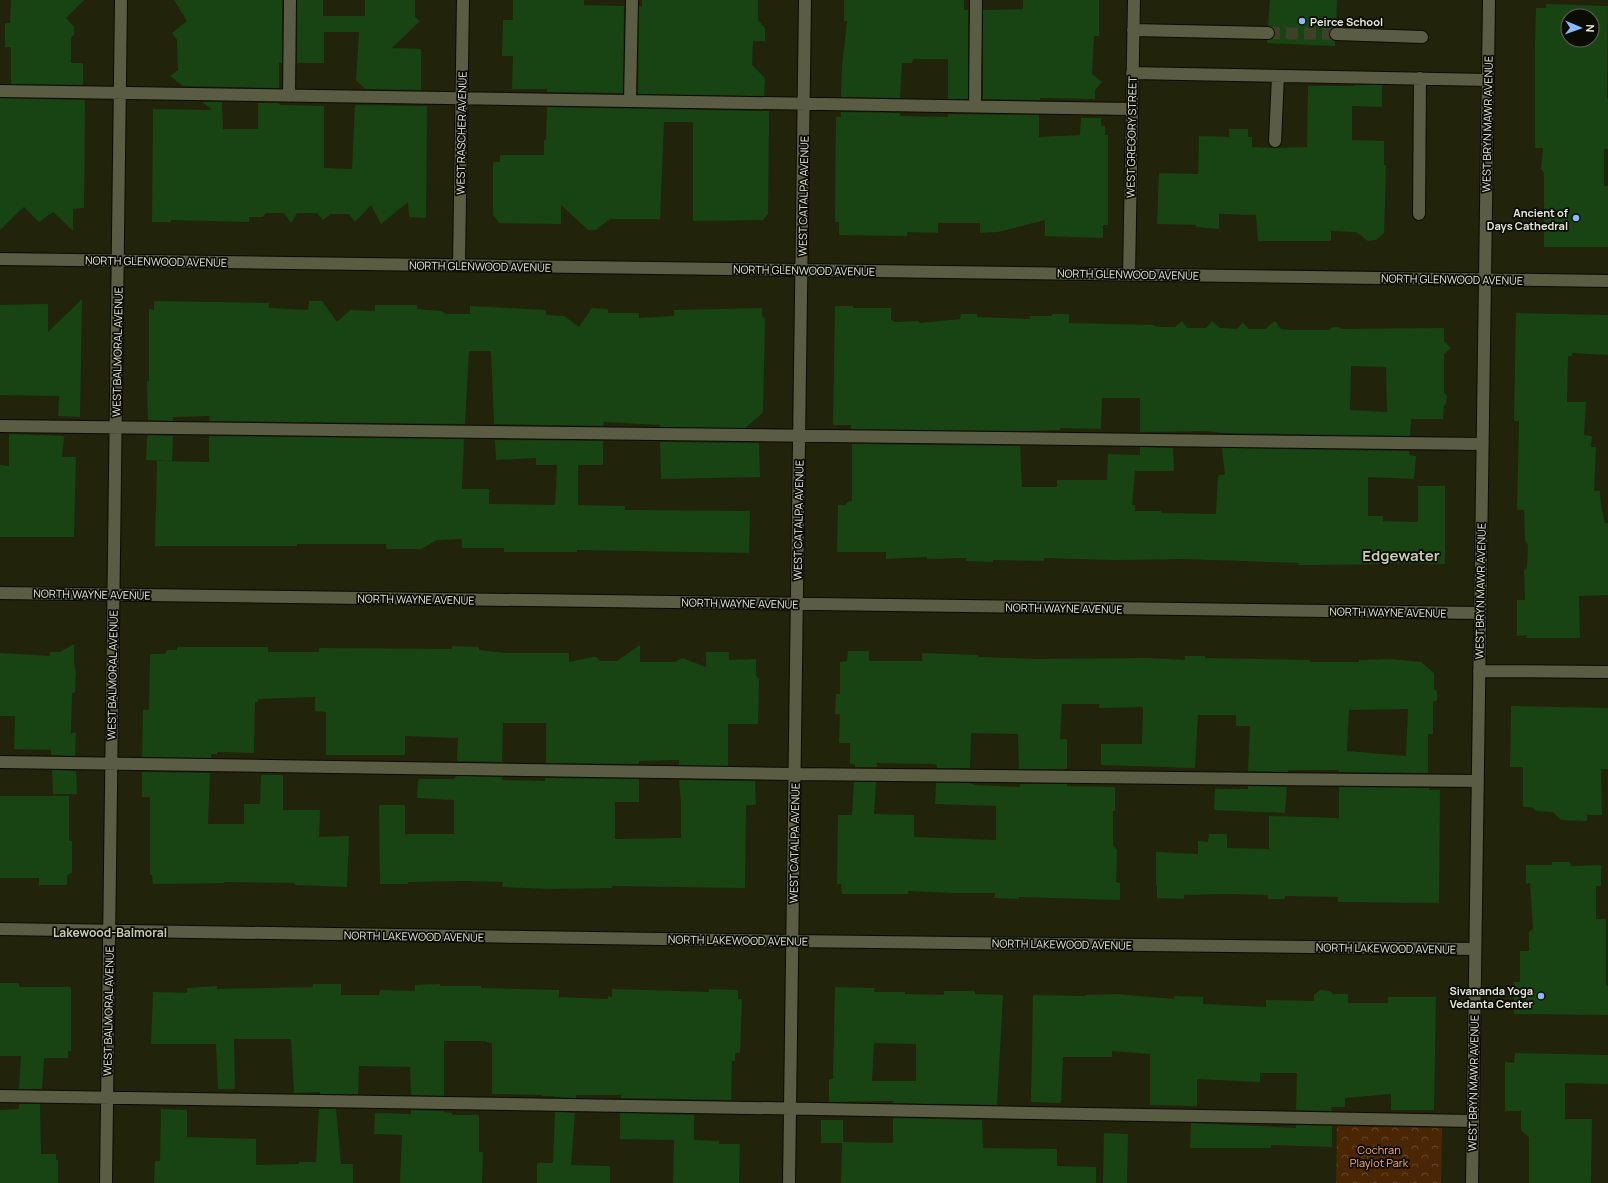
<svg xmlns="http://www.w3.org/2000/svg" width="1608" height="1183" viewBox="0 0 1608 1183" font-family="Manrope,sans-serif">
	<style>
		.park { fill: url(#park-crowns) }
		.building { fill: #184414; fill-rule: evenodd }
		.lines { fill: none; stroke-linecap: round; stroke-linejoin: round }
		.minor-tunnel { stroke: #3e402a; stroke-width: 12; stroke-dasharray: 12 6; stroke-linecap: butt }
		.minor-casing { stroke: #0b0c00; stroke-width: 14 }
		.minor { stroke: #5a5d43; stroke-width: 12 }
		.poi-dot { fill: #88bafc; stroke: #0a0b03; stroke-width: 1.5 }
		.labels { text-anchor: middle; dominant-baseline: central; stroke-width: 3.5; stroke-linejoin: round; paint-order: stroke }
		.poi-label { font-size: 11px; font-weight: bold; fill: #e5e7d8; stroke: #0a0b03; text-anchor: end }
		.street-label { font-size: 11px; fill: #e5e7d8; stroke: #0a0b03 }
		.park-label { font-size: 11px; fill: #fcac70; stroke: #0a0b03 }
		.neighbourhood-label { font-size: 12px; font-weight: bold; fill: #c8ccaf; stroke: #0a0b03 }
		.district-label { font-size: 15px; font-weight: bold; fill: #c8ccaf; stroke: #0a0b03 }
	</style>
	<defs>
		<pattern id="park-crowns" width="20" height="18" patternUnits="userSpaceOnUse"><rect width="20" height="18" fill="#4b2605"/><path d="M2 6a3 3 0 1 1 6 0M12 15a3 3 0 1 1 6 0" fill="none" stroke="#654629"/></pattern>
	</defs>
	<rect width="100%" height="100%" fill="#21230b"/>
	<path class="park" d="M 1337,1126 L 1442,1128 L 1441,1183 L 1336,1183 Z"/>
	<path class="building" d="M 11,0 L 84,0 L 66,18 L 74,27 L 74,35 L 71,37 L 71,63 L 83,63 L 83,85 L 11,84 L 11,47 L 5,47 L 5,23 L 10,23 Z
		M 174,0 L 282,0 L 282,63 L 279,63 L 279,88 L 183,86 L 170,76 L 178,70 L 177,40 L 172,33 L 187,21 Z
		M 297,0 L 323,0 L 323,16 L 365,16 L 365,0 L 415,0 L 415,17 L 420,21 L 392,48 L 421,49 L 421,90 L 365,89 L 356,80 L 359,32 L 324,32 L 324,63 L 297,63 Z
		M 513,0 L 584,0 L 584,5 L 624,6 L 623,93 L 547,92 L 547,89 L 512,89 L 513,56 L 502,56 L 503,20 L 513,20 Z
		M 642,0 L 758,0 L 758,20 L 765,28 L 765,41 L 753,41 L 752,65 L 765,78 L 764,96 L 638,94 L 639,6 L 642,6 Z
		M 844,0 L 964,0 L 964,10 L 968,10 L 968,99 L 948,99 L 948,59 L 913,59 L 912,63 L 902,63 L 900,98 L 841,97 L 842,66 L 847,21 L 844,21 Z
		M 1023,0 L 1099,0 L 1099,36 L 1094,36 L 1092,74 L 1102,82 L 1095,90 L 1095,99 L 1040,98 L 1040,100 L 983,99 L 983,10 L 1023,9 Z
		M 1270,0 L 1337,0 L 1336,27 L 1332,28 L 1329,33 L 1330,38 L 1335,41 L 1335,46 L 1267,43 L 1267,40 L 1274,37 L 1275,34 L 1274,29 L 1268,26 Z
		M 1546,4 L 1608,6 L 1607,99 L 1608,99 L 1608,149 L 1604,149 L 1604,186 L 1608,186 L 1608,247 L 1544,247 L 1544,173 L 1541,169 L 1543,148 L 1535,148 L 1535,49 L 1536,8 L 1546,8 ZM 1568,16 L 1592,16 L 1592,40 L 1568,40 Z
		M 1355,85 L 1382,85 L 1382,107 L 1352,106 L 1352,140 L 1384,141 L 1384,165 L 1386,165 L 1384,233 L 1376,240 L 1368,241 L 1356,232 L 1331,231 L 1331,241 L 1258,241 L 1256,215 L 1219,214 L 1219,229 L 1196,227 L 1196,225 L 1157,224 L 1159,173 L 1198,174 L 1199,136 L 1229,137 L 1229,129 L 1248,129 L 1248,137 L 1252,137 L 1252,147 L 1275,148 L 1307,147 L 1308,86 L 1355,86 Z
		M 0,98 L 85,100 L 84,208 L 73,209 L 73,231 L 53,212 L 39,222 L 24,207 L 0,230 Z
		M 202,102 L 222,102 L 223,129 L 258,129 L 258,103 L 279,103 L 280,105 L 324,106 L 324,168 L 352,169 L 355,105 L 427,106 L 426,218 L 409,217 L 408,202 L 381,224 L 371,205 L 355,222 L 349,214 L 331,214 L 323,220 L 317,213 L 297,213 L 291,223 L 284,213 L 266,213 L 263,217 L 249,217 L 249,222 L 171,220 L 171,222 L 152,222 L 153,109 L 212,110 Z
		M 547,107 L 769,111 L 768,214 L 763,220 L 693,221 L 693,122 L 664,122 L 660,219 L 610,219 L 596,230 L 588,230 L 561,205 L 561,224 L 499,223 L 493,215 L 493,162 L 500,162 L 500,155 L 544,155 L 544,140 L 546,140 Z
		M 841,112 L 900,113 L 900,116 L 948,117 L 948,114 L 1039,115 L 1039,137 L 1080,135 L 1081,118 L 1101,118 L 1101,126 L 1105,126 L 1105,135 L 1108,135 L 1108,225 L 1103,225 L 1103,238 L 1045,236 L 1045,220 L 998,232 L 980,233 L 980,223 L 938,223 L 938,233 L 907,232 L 907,236 L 839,235 L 839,222 L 835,222 L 836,117 L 841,117 Z
		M 82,299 L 80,417 L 58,416 L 59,396 L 0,395 L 0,305 L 48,304 L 48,332 Z
		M 154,301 L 269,303 L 269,308 L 308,310 L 309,301 L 322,301 L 337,322 L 350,310 L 375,311 L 375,305 L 417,305 L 417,309 L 441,311 L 446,314 L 470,314 L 470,306 L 546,310 L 546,315 L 564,316 L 579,327 L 592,308 L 608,309 L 608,313 L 639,313 L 639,318 L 674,316 L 674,310 L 762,308 L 762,316 L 765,319 L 763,413 L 745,428 L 660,427 L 660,425 L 604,422 L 603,426 L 494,424 L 491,351 L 469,351 L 465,424 L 209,421 L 210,416 L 173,417 L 173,421 L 148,420 L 147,381 L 149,381 L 149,309 L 154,310 Z
		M 835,306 L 853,306 L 853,308 L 891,308 L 891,320 L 894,321 L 894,322 L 918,321 L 920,323 L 960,319 L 961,314 L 977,314 L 977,317 L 1030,319 L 1030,316 L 1052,316 L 1052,314 L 1069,314 L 1069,323 L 1154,325 L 1157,327 L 1175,327 L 1182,321 L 1187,328 L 1206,328 L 1212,321 L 1220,328 L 1236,329 L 1243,323 L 1249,329 L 1265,329 L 1275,321 L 1281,329 L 1291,330 L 1329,330 L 1332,327 L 1339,327 L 1341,329 L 1444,328 L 1444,341 L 1451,348 L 1444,354 L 1444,393 L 1447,396 L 1446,404 L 1444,406 L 1443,419 L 1411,419 L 1410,436 L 1220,433 L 1219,432 L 1205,431 L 1140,432 L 1140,398 L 1102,398 L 1101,429 L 1060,428 L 1060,430 L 1019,431 L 851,429 L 851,425 L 833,425 ZM 1351,366 L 1386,367 L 1387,412 L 1350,410 Z
		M 1516,313 L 1608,315 L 1608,355 L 1572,353 L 1572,356 L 1568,356 L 1567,402 L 1586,402 L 1584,435 L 1592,436 L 1591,447 L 1596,447 L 1594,491 L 1600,491 L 1601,506 L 1605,523 L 1608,523 L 1608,595 L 1579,596 L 1580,638 L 1526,638 L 1527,635 L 1517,636 L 1517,600 L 1525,600 L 1524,570 L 1527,567 L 1528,545 L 1525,540 L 1524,510 L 1517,510 L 1519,421 L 1514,421 Z
		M 9,434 L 64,436 L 62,457 L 76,457 L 74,537 L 0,537 L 0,465 L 9,466 Z
		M 148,435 L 173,436 L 172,461 L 146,460 L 147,437 Z
		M 209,436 L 464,439 L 462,489 L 489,489 L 489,504 L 555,505 L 557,465 L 536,465 L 536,458 L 496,460 L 495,440 L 603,441 L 603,465 L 578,465 L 578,505 L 625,506 L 625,510 L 750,511 L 749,553 L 577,550 L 577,552 L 504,552 L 504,548 L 462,548 L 462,539 L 437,540 L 421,549 L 386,549 L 386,544 L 297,544 L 297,546 L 155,546 L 157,461 L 209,462 Z
		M 660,442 L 759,443 L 760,477 L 661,479 Z
		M 852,444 L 1020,446 L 1022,487 L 1057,487 L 1057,480 L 1107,480 L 1108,454 L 1140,455 L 1140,447 L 1173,448 L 1174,471 L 1135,471 L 1132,505 L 1135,505 L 1135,511 L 1161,511 L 1161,513 L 1216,514 L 1218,475 L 1225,475 L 1222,448 L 1409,451 L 1409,455 L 1416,456 L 1414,479 L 1368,477 L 1368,516 L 1383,516 L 1383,521 L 1418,522 L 1418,486 L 1445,486 L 1445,564 L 1381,563 L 1381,564 L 1318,565 L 1298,565 L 1299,563 L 1183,559 L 1115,560 L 1044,558 L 1044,561 L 993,560 L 993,562 L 966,561 L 966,558 L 927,559 L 927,557 L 886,559 L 886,552 L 837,552 L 838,505 L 846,505 L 847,502 L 852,501 Z
		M 74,644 L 74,666 L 76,670 L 75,692 L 72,693 L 71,733 L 76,733 L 75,756 L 51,755 L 51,750 L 14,749 L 15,716 L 0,716 L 0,653 L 50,656 L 50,652 L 60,652 Z
		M 640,645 L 640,662 L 675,662 L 682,658 L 706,667 L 706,652 L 729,652 L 729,660 L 756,659 L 756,675 L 759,679 L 758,724 L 728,724 L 728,766 L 679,765 L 679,760 L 639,761 L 639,764 L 546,763 L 546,723 L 503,723 L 502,762 L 457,761 L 458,738 L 405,736 L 405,755 L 326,755 L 326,712 L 315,711 L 315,697 L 258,699 L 258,702 L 255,702 L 254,753 L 217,752 L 217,754 L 211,754 L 211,758 L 142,757 L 143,710 L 149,710 L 150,654 L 165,654 L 167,650 L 177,650 L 177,647 L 268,647 L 268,652 L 319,652 L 319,648 L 452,649 L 452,646 L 479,647 L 479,650 L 505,653 L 569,653 L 569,662 L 592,657 L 596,657 L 601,661 L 617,661 Z
		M 848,651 L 869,651 L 869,661 L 922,661 L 922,653 L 978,655 L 978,657 L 1037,659 L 1147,658 L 1185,660 L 1185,656 L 1205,656 L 1205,658 L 1310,660 L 1310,662 L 1359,662 L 1359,660 L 1391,659 L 1421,662 L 1434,673 L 1434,689 L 1437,691 L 1437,700 L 1433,702 L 1433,734 L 1428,734 L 1428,773 L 1339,772 L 1339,770 L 1288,770 L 1288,772 L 1248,771 L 1250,726 L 1236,726 L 1236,715 L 1198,715 L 1195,768 L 1101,765 L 1101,744 L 1142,744 L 1143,707 L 1099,708 L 1099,704 L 1062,704 L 1060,739 L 1067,739 L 1067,769 L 1019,769 L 1018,734 L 971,733 L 970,768 L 937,768 L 937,765 L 934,764 L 877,763 L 877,767 L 855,767 L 855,764 L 850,764 L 850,743 L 839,743 L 840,714 L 835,714 L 836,694 L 840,694 L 840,662 L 847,661 ZM 1408,709 L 1406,756 L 1347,751 L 1349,710 Z
		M 1511,706 L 1608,708 L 1608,769 L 1601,769 L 1602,815 L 1587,815 L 1587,821 L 1561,820 L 1553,812 L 1536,811 L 1532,807 L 1523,807 L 1523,767 L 1510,767 Z
		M 52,770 L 76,771 L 77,794 L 53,794 Z
		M 142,772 L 210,773 L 208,824 L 244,824 L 244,804 L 260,804 L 261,775 L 283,775 L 283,810 L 320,810 L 319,837 L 349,836 L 347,887 L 296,885 L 294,883 L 224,882 L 224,883 L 153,884 L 152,875 L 150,875 L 150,797 L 142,797 Z
		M 456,776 L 502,777 L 502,780 L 545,781 L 545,778 L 639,779 L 639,802 L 615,802 L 615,839 L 681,838 L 681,803 L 679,780 L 755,781 L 756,805 L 746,805 L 745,888 L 612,886 L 612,888 L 550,889 L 502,887 L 503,882 L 465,881 L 408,882 L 408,884 L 380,884 L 379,805 L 405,805 L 405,834 L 454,834 L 454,800 L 417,798 L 418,779 L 454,779 Z
		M 854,782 L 876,782 L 874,814 L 914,815 L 914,837 L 996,840 L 996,806 L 935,804 L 936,783 L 970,783 L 974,785 L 1020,787 L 1020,784 L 1067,784 L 1067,786 L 1115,787 L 1115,811 L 1113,811 L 1113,845 L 1117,850 L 1116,882 L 1120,883 L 1120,900 L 1019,897 L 1019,899 L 994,898 L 995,893 L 952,893 L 908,891 L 908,894 L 842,894 L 841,884 L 837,884 L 838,815 L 852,815 Z
		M 1248,786 L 1287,787 L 1285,813 L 1214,810 L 1215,789 L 1248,789 Z
		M 1339,787 L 1429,788 L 1429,790 L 1440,790 L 1439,903 L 1338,902 L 1338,897 L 1285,896 L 1285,899 L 1268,899 L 1268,895 L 1225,894 L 1184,895 L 1184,899 L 1157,898 L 1157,885 L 1156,885 L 1156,852 L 1198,854 L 1198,841 L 1208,842 L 1209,834 L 1227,834 L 1227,848 L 1269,849 L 1269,816 L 1339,818 Z
		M 0,796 L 69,796 L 69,841 L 72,841 L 72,873 L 67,875 L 67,885 L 39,885 L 39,878 L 0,878 Z
		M 1552,862 L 1570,862 L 1571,866 L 1601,865 L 1601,886 L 1596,886 L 1596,919 L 1606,919 L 1606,986 L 1608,986 L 1608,1015 L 1514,1014 L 1514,982 L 1520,982 L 1520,951 L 1529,951 L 1529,932 L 1533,929 L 1530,883 L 1526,884 L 1526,865 L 1552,865 Z
		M 0,983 L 19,983 L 19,987 L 71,987 L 71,1051 L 68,1051 L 68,1058 L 44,1058 L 42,1089 L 19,1089 L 21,1056 L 0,1056 Z
		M 313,984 L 341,984 L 341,995 L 379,995 L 380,990 L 415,991 L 415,985 L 440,984 L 440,986 L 481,986 L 481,988 L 559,990 L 559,997 L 608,999 L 608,996 L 612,997 L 612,989 L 709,992 L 709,989 L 738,990 L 738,999 L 742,999 L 740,1053 L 735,1053 L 735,1061 L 732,1061 L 731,1100 L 621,1098 L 621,1095 L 576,1095 L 576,1098 L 555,1097 L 555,1096 L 542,1096 L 542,1095 L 492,1094 L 492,1043 L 486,1042 L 486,1041 L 444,1041 L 444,1096 L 411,1095 L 410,1067 L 359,1066 L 358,1094 L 320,1094 L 320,1092 L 294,1093 L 291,1039 L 234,1039 L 235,1089 L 218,1089 L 216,1044 L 151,1044 L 153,992 L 187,993 L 187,988 L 217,986 L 217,989 L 313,987 Z
		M 835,987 L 875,988 L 874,992 L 905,992 L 905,994 L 944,995 L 944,991 L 975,991 L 975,994 L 1003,995 L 997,1105 L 893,1103 L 893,1101 L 829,1102 L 829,1079 L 833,1079 ZM 874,1043 L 916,1044 L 916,1081 L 872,1081 Z
		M 1320,990 L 1330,991 L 1333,994 L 1348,994 L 1348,1003 L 1388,1003 L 1388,997 L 1436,997 L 1434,1110 L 1391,1110 L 1391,1094 L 1345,1098 L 1345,1107 L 1331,1107 L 1332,1111 L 1296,1110 L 1297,1073 L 1260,1073 L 1260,1082 L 1197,1079 L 1197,1106 L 1150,1105 L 1150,1054 L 1112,1051 L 1112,1057 L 1063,1057 L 1061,1103 L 1031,1102 L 1033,995 L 1085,996 L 1085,995 L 1116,994 L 1174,999 L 1174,996 L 1203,997 L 1203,1004 L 1266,1007 L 1266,1000 L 1314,1001 L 1314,995 Z
		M 1515,1053 L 1608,1055 L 1608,1084 L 1565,1083 L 1565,1119 L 1592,1119 L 1591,1183 L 1529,1183 L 1529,1137 L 1521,1130 L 1521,1111 L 1505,1111 L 1505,1062 L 1514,1063 Z
		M 19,1104 L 40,1104 L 41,1154 L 56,1154 L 56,1160 L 58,1160 L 58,1183 L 0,1183 L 0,1110 L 19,1109 Z
		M 161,1109 L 187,1110 L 187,1137 L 256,1139 L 256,1165 L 299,1164 L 299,1162 L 316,1162 L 319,1109 L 336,1109 L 341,1164 L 353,1164 L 353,1183 L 154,1183 L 155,1161 L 160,1161 Z
		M 411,1110 L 444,1111 L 444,1112 L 452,1113 L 452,1115 L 479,1115 L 479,1152 L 483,1152 L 482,1183 L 400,1183 L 402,1135 L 374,1134 L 375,1113 L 411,1114 Z
		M 555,1112 L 575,1113 L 571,1165 L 610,1166 L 610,1183 L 537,1183 L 537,1163 L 553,1163 Z
		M 620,1113 L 694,1115 L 694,1140 L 719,1141 L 719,1144 L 740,1144 L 739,1183 L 673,1183 L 674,1140 L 620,1139 Z
		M 893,1118 L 982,1120 L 983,1148 L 1057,1149 L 1057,1166 L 1096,1167 L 1096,1183 L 841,1183 L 842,1143 L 821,1143 L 821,1120 L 843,1120 L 843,1142 L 893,1143 Z
		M 1191,1123 L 1296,1128 L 1296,1125 L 1332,1126 L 1332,1147 L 1271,1145 L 1271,1148 L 1190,1148 Z
		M 1104,1133 L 1128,1134 L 1127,1183 L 1103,1183 Z"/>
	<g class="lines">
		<path class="minor-tunnel" d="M 1268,33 L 1336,34"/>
		<defs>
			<path id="minor" d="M 1133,30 L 1268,33
				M 1336,34 L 1422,37
				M 1132,73 L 1488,80
				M 0,91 L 1132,109
				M 289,96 L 290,0
				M 630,101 L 632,0
				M 975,106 L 976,0
				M 1275,141 L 1278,76
				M 1419,214 L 1420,78
				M 0,259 L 1608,281
				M 459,265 L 463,0
				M 1129,275 L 1134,0
				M 0,426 L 1482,444
				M 0,593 L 1480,613
				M 1479,671 L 1608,672
				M 0,762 L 794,774 L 1477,781
				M 0,929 L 792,941 L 1475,949
				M 0,1096 L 818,1109 L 1473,1121
				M 106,1183 L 121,0
				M 789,1183 L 805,0
				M 1472,1183 L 1489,0"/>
		</defs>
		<use href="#minor" class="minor-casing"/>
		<use href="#minor" class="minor"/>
	</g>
	<g class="poi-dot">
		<circle cx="1302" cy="21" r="4"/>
		<circle cx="1576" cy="218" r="4"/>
		<circle cx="1541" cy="996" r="4"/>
	</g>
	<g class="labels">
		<g class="poi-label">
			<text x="1310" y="21" text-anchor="start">Peirce School</text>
			<text x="1568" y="212">Ancient of<tspan x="1568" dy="13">Days Cathedral</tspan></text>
			<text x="1533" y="990">Sivananda Yoga<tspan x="1533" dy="13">Vedanta Center</tspan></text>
		</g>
		<g class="street-label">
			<text transform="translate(1487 124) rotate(-89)">WEST BRYN MAWR AVENUE</text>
			<text transform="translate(461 133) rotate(-89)">WEST RASCHER AVENUE</text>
			<text transform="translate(1131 137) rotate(-89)">WEST GREGORY STREET</text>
			<text transform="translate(803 196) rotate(-89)">WEST CATALPA AVENUE</text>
			<text transform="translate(156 261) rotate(1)">NORTH GLENWOOD AVENUE</text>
			<text transform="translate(480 266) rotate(1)">NORTH GLENWOOD AVENUE</text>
			<text transform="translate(804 270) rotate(1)">NORTH GLENWOOD AVENUE</text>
			<text transform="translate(1128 274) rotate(1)">NORTH GLENWOOD AVENUE</text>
			<text transform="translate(1452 279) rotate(1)">NORTH GLENWOOD AVENUE</text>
			<text transform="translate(117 352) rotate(-89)">WEST BALMORAL AVENUE</text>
			<text transform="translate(798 520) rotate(-89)">WEST CATALPA AVENUE</text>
			<text transform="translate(1480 591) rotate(-89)">WEST BRYN MAWR AVENUE</text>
			<text transform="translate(92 594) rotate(1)">NORTH WAYNE AVENUE</text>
			<text transform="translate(416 599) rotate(1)">NORTH WAYNE AVENUE</text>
			<text transform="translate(740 603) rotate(1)">NORTH WAYNE AVENUE</text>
			<text transform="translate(1064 608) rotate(1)">NORTH WAYNE AVENUE</text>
			<text transform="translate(1388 612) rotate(1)">NORTH WAYNE AVENUE</text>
			<text transform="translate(112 675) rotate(-89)">WEST BALMORAL AVENUE</text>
			<text transform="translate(794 843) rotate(-89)">WEST CATALPA AVENUE</text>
			<text transform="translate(414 936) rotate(1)">NORTH LAKEWOOD AVENUE</text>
			<text transform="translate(738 940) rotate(1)">NORTH LAKEWOOD AVENUE</text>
			<text transform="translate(1062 944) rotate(1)">NORTH LAKEWOOD AVENUE</text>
			<text transform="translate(1386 948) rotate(1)">NORTH LAKEWOOD AVENUE</text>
			<text transform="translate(108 1011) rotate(-89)">WEST BALMORAL AVENUE</text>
			<text transform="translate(1473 1083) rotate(-89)">WEST BRYN MAWR AVENUE</text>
		</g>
		<g class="park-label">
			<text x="1379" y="1149">Cochran<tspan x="1379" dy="13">Playlot Park</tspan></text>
		</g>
		<g class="neighbourhood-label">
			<text x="110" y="932">Lakewood-Balmoral</text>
		</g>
		<g class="district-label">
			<text x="1401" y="555">Edgewater</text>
		</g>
	</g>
	<g transform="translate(1580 28) rotate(92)"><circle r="19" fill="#0a0b03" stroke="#626358"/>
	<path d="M0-3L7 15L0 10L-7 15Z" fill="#88bafc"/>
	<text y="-6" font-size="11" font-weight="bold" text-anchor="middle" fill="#e5e7d8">N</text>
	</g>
</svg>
